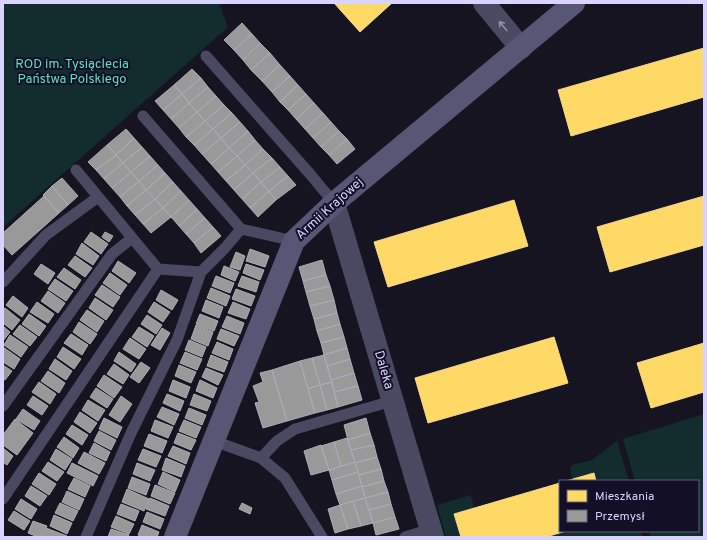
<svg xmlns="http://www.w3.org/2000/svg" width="707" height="540" viewBox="0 0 707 540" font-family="Overpass,sans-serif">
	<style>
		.green { fill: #132c2d }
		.homes { fill: #ffd966; stroke: #f4d894 }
		.industry { fill: #999; stroke: #acabb8 }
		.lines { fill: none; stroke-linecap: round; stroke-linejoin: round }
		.lane { stroke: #4a4962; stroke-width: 11 }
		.street { stroke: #4a4962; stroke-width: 22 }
		.secondary { stroke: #575674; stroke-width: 22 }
		.oneway { stroke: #928eb0 }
		.labels { text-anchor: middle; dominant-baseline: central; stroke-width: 4; stroke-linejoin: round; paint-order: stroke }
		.park-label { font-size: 13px; fill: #5fe0c0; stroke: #130f26 }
		.street-label { font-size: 13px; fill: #d9d4ff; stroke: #130f26 }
	</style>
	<rect width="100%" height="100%" fill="#161421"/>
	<path class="green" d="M 3,3 L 219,3 L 228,27 L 3,227 Z
		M 704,414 L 704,537 L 650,537 L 649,531 L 698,531 L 698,481 L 635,481 L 623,439 Z
		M 617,441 L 629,481 L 596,481 L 594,473 L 573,479 L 570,469 L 572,465 L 592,460 Z
		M 471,495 L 474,508 L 454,514 L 461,537 L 446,537 L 437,505 Z
		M 566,531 L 641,531 L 643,537 L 546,537 Z"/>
	<path class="homes" d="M 334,3 L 392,3 L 360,32 Z
		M 704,48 L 704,97 L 571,136 L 558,90 Z
		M 704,196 L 704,245 L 610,272 L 597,227 Z
		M 514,200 L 528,246 L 388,287 L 374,242 Z
		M 554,337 L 568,383 L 428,423 L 415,378 Z
		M 704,343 L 704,392 L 651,408 L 637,363 Z
		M 594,473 L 596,481 L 566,481 Z
		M 560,483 L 560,531 L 566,531 L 546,537 L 461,537 L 454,514 Z"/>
	<path class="industry" d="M 242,23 L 252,34 L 234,50 L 224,40 Z
		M 252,34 L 260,43 L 243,60 L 234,50 Z
		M 260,43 L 270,53 L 251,70 L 243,60 Z
		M 270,53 L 280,65 L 262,81 L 251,70 Z
		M 280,65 L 290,76 L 272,92 L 262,81 Z
		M 192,69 L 201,78 L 182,94 L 174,85 Z
		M 290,76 L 298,85 L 280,102 L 272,92 Z
		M 201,78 L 208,87 L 189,103 L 182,94 Z
		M 174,85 L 182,94 L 163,110 L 155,101 Z
		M 298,85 L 306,94 L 288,110 L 280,102 Z
		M 208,87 L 216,96 L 197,112 L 189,103 Z
		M 182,94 L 189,103 L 171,119 L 163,110 Z
		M 306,94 L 314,103 L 296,119 L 288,110 Z
		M 216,96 L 224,105 L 205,121 L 197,112 Z
		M 189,103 L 197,112 L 179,128 L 171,119 Z
		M 314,103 L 323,113 L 305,129 L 296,119 Z
		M 224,105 L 232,113 L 213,129 L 205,121 Z
		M 197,112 L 205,121 L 186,137 L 179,128 Z
		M 232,113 L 240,122 L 221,138 L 213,129 Z
		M 323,113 L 331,122 L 313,138 L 305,129 Z
		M 205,121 L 213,129 L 194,145 L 186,137 Z
		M 240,122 L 248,131 L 229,148 L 221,138 Z
		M 331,122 L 339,131 L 321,147 L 313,138 Z
		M 126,129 L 134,138 L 116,155 L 107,145 Z
		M 213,129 L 221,138 L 202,154 L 194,145 Z
		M 248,131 L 255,140 L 237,156 L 229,148 Z
		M 339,131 L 347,139 L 329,155 L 321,147 Z
		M 134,138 L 142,147 L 123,163 L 116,155 Z
		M 221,138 L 229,148 L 211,164 L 202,154 Z
		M 347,139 L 355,149 L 337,164 L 329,155 Z
		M 255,140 L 263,149 L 245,165 L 237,156 Z
		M 107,145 L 116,155 L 96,170 L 88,162 Z
		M 142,147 L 150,156 L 131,172 L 123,163 Z
		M 229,148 L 237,156 L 218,172 L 211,164 Z
		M 263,149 L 272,158 L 253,173 L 245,165 Z
		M 116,155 L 123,163 L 104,179 L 96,170 Z
		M 150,156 L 158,165 L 139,181 L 131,172 Z
		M 237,156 L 245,165 L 226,181 L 218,172 Z
		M 272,158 L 280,167 L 261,182 L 253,173 Z
		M 123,163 L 131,172 L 112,188 L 104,179 Z
		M 158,165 L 165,173 L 146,190 L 139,181 Z
		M 245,165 L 253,173 L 234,190 L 226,181 Z
		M 280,167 L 288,176 L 269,191 L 261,182 Z
		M 131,172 L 139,181 L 120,197 L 112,188 Z
		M 165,173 L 173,182 L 155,199 L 146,190 Z
		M 253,173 L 261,182 L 242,199 L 234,190 Z
		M 288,176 L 296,185 L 276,200 L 269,191 Z
		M 62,178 L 78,196 L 68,205 L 52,186 Z
		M 139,181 L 146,190 L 127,206 L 120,197 Z
		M 173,182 L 181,191 L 163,208 L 155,199 Z
		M 261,182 L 269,191 L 250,208 L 242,199 Z
		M 52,186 L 68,205 L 59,213 L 43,195 Z
		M 146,190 L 155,199 L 135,215 L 127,206 Z
		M 181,191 L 189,200 L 171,217 L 163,208 Z
		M 269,191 L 276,200 L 258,217 L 250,208 Z
		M 44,196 L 59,213 L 12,255 L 3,245 L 3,233 Z
		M 155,199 L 163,208 L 143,224 L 135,215 Z
		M 189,200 L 197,209 L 179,226 L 171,217 Z
		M 163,208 L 171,217 L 151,233 L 143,224 Z
		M 197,209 L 205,218 L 186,234 L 179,226 Z
		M 205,218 L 213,227 L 194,243 L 186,234 Z
		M 213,227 L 221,236 L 201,253 L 194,243 Z
		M 91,232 L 108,244 L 101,254 L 84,242 Z
		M 105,232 L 113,236 L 109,242 L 102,237 Z
		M 82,243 L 99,256 L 93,265 L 76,254 Z
		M 250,249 L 269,256 L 265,267 L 246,261 Z
		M 236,252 L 245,256 L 240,270 L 230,267 Z
		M 75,256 L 92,268 L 85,277 L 68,265 Z
		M 322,260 L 326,275 L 303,281 L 299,267 Z
		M 118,261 L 136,273 L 129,283 L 112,271 Z
		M 41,264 L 55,273 L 48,284 L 34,274 Z
		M 246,264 L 264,270 L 260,280 L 243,273 Z
		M 224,266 L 239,272 L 235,281 L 221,275 Z
		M 64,268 L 81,280 L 75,289 L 57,277 Z
		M 110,273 L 127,285 L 120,295 L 103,283 Z
		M 326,275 L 330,286 L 306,292 L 303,281 Z
		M 216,276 L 234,283 L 230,293 L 212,286 Z
		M 242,276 L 259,282 L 256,292 L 238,286 Z
		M 55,279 L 73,291 L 66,301 L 48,289 Z
		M 102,285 L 120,297 L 113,307 L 95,295 Z
		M 330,286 L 334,300 L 310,306 L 306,292 Z
		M 211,288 L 230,296 L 226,306 L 207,298 Z
		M 236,289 L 255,296 L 251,306 L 232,299 Z
		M 161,290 L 178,300 L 172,310 L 156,300 Z
		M 48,291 L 65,303 L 58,313 L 41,301 Z
		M 13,296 L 28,308 L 22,317 L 6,305 Z
		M 95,298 L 113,310 L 106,320 L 89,308 Z
		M 206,300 L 223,307 L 219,318 L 202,311 Z
		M 334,300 L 337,313 L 314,319 L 310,306 Z
		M 37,302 L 54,314 L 48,323 L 30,312 Z
		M 154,302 L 170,312 L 163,322 L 148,312 Z
		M 233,302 L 250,309 L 246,319 L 228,313 Z
		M 5,308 L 20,320 L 12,330 L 3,323 L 3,310 Z
		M 87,310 L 104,321 L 97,332 L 80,320 Z
		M 337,313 L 340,324 L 317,331 L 314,319 Z
		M 29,314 L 46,326 L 39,336 L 22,324 Z
		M 200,314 L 218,321 L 214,331 L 196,324 Z
		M 147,315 L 162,325 L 156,334 L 141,324 Z
		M 227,316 L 244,323 L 240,334 L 222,327 Z
		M 79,322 L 97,334 L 90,344 L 73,332 Z
		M 340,324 L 344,337 L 321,343 L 317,331 Z
		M 20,325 L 37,337 L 30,346 L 13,334 Z
		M 196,325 L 213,332 L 208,346 L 191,339 Z
		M 3,326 L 10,332 L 3,341 Z
		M 139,327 L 154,336 L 147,347 L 132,337 Z
		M 162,328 L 170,333 L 160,350 L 151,345 Z
		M 221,329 L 239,336 L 234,346 L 217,339 Z
		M 71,334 L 88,345 L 82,355 L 64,343 Z
		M 10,335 L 28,347 L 21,357 L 4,345 Z
		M 344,337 L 347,348 L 324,355 L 321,343 Z
		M 130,338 L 146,349 L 139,359 L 123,349 Z
		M 189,340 L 206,347 L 202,357 L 185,350 Z
		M 217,342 L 233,349 L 229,360 L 212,353 Z
		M 3,347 L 20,359 L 14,369 L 3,362 Z
		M 63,347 L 81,359 L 74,369 L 57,357 Z
		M 347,348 L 350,359 L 327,366 L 324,355 Z
		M 119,352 L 136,364 L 131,372 L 114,361 Z
		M 185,352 L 202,359 L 197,370 L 180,363 Z
		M 211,355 L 228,362 L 224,372 L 207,366 Z
		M 324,355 L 332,382 L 320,385 L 312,358 Z
		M 312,358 L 320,385 L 308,389 L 300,361 Z
		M 55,359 L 72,371 L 66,380 L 49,369 Z
		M 350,359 L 354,373 L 331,380 L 327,366 Z
		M 300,361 L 315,413 L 287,421 L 272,370 Z
		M 141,362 L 150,368 L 139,383 L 130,377 Z
		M 114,364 L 129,375 L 123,384 L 107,374 Z
		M 3,365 L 12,371 L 5,380 L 3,379 Z
		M 179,365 L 196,372 L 191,383 L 175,376 Z
		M 206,368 L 223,375 L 218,385 L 202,377 Z
		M 272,370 L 287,421 L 263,428 L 255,403 L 259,402 L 253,386 L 263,382 L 260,373 Z
		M 48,371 L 65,383 L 59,393 L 41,381 Z
		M 354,373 L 358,386 L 334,392 L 331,380 Z
		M 104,375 L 122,387 L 114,398 L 97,386 Z
		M 173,380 L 190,387 L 186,398 L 169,391 Z
		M 200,380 L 217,388 L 213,398 L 196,391 Z
		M 39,382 L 56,394 L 50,404 L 32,392 Z
		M 332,382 L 338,407 L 327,410 L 320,385 Z
		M 320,385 L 327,410 L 315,413 L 308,389 Z
		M 358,386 L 362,400 L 338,407 L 334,392 Z
		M 96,388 L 113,399 L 107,408 L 90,397 Z
		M 167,394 L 184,401 L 180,411 L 163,403 Z
		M 194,394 L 211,401 L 207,411 L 190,405 Z
		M 33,396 L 48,406 L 42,415 L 27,405 Z
		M 121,396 L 132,404 L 120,422 L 109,415 Z
		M 88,400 L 105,410 L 98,421 L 82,410 Z
		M 162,407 L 179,414 L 174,425 L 157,417 Z
		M 189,408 L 206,415 L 202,425 L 185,418 Z
		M 23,409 L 40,421 L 34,430 L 16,419 Z
		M 80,412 L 97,423 L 90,433 L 74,422 Z
		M 104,418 L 122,427 L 117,438 L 99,429 Z
		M 366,418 L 370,433 L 348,440 L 344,425 Z
		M 15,419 L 33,433 L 17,455 L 3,445 L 3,435 Z
		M 155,420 L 173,427 L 168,438 L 151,431 Z
		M 184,420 L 201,427 L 196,438 L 179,431 Z
		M 72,425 L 88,435 L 82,445 L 66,434 Z
		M 99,431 L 116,440 L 111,450 L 94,441 Z
		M 178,433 L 196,440 L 191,450 L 174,443 Z
		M 370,433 L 374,445 L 351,450 L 348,440 Z
		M 149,434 L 167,441 L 162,453 L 144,446 Z
		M 64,437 L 79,448 L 73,458 L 57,447 Z
		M 347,438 L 355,462 L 341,466 L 334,442 Z
		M 334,442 L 341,466 L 329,470 L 321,446 Z
		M 94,443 L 110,452 L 106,461 L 89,453 Z
		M 321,445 L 329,470 L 311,475 L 304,451 Z
		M 374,445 L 377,457 L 355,463 L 351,450 Z
		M 173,446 L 190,453 L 186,464 L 168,456 Z
		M 3,448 L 13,456 L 7,465 L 3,462 Z
		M 56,449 L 72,459 L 65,470 L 50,460 Z
		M 143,449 L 161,456 L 156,467 L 138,460 Z
		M 84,452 L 105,463 L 99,474 L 78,463 Z
		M 377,457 L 381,469 L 359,475 L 355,463 Z
		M 166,458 L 185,466 L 181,477 L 162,470 Z
		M 48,462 L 64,472 L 57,481 L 42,471 Z
		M 355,462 L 358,472 L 332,480 L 329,470 Z
		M 72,463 L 98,476 L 93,486 L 67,473 Z
		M 137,463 L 155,470 L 150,481 L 133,474 Z
		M 381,469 L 384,481 L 362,487 L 359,475 Z
		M 163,472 L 180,480 L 175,492 L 158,484 Z
		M 358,472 L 362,486 L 336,494 L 332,480 Z
		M 39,473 L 56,484 L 49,495 L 32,484 Z
		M 132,477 L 150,484 L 146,495 L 128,488 Z
		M 74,478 L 90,486 L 85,497 L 68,489 Z
		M 384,481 L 388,492 L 365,498 L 362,487 Z
		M 155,485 L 175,493 L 170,504 L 151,496 Z
		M 31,486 L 47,496 L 40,506 L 25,496 Z
		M 362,486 L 365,498 L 340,505 L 336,494 Z
		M 127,489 L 149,499 L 144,511 L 122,502 Z
		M 67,491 L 84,499 L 79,510 L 62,502 Z
		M 388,492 L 391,504 L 369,510 L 365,498 Z
		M 150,498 L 169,506 L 165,516 L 146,509 Z
		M 365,498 L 373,523 L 361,526 L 353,501 Z
		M 21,499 L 37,509 L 31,519 L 15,509 Z
		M 353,501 L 361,526 L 348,529 L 340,505 Z
		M 60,503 L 78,511 L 73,521 L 55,513 Z
		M 242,503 L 252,508 L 250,514 L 239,509 Z
		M 121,504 L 139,511 L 135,521 L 117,514 Z
		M 391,504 L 395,517 L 373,523 L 369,510 Z
		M 340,505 L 348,529 L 335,533 L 328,509 Z
		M 14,511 L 30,521 L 24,530 L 8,520 Z
		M 147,512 L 164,519 L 160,529 L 143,522 Z
		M 54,515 L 72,523 L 67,534 L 50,526 Z
		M 116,516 L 134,524 L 129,534 L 111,527 Z
		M 395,517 L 399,529 L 376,535 L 373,523 Z
		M 33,521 L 47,526 L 46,528 L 67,536 L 67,537 L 38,537 L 28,533 Z
		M 142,525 L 159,532 L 157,537 L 143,537 L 138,535 Z
		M 111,529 L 129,535 L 128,537 L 108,537 Z"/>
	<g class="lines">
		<path class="lane" d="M 206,56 L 310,174 L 334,203
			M 143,116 L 241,229 L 294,241
			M 76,170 L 158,269 L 201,272 L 225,248 L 241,229
			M 3,282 L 46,235 L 98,197
			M 3,406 L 112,254 L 132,238
			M 214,441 L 261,458 L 285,478 L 322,537
			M 261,458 L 277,441 L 295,429 L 392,401
			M 3,499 L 158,269
			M 86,537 L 131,433 L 177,340 L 201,272
			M 405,537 L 431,529"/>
		<path class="street" d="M 484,3 L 521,48
			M 334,203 L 433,537"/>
		<path class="secondary" d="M 175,537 L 294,241 L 334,203 L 574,3"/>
	</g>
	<defs><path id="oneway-shaft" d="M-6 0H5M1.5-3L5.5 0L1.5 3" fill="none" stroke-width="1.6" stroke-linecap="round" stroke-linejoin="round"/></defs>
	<use class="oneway" href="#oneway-shaft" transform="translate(503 26) rotate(-130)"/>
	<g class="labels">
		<g class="park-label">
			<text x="72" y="65">ROD im. Tysiąclecia<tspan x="72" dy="15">Państwa Polskiego</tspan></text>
		</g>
		<g class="street-label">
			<text transform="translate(330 209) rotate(-42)">Armii Krajowej</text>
			<text transform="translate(383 370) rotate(74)">Daleka</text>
		</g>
	</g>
	<rect width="707" height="540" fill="none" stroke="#d9d4ff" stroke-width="8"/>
	<rect x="559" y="480" width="140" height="52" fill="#130f26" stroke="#625e7d"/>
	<rect x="567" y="490" width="20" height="12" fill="#ffd966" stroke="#625e7d"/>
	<text x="595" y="500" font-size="12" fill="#d9d4ff">Mieszkania</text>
	<rect x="567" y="510" width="20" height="12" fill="#999999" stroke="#625e7d"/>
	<text x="595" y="520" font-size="12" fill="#d9d4ff">Przemysł</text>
</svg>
